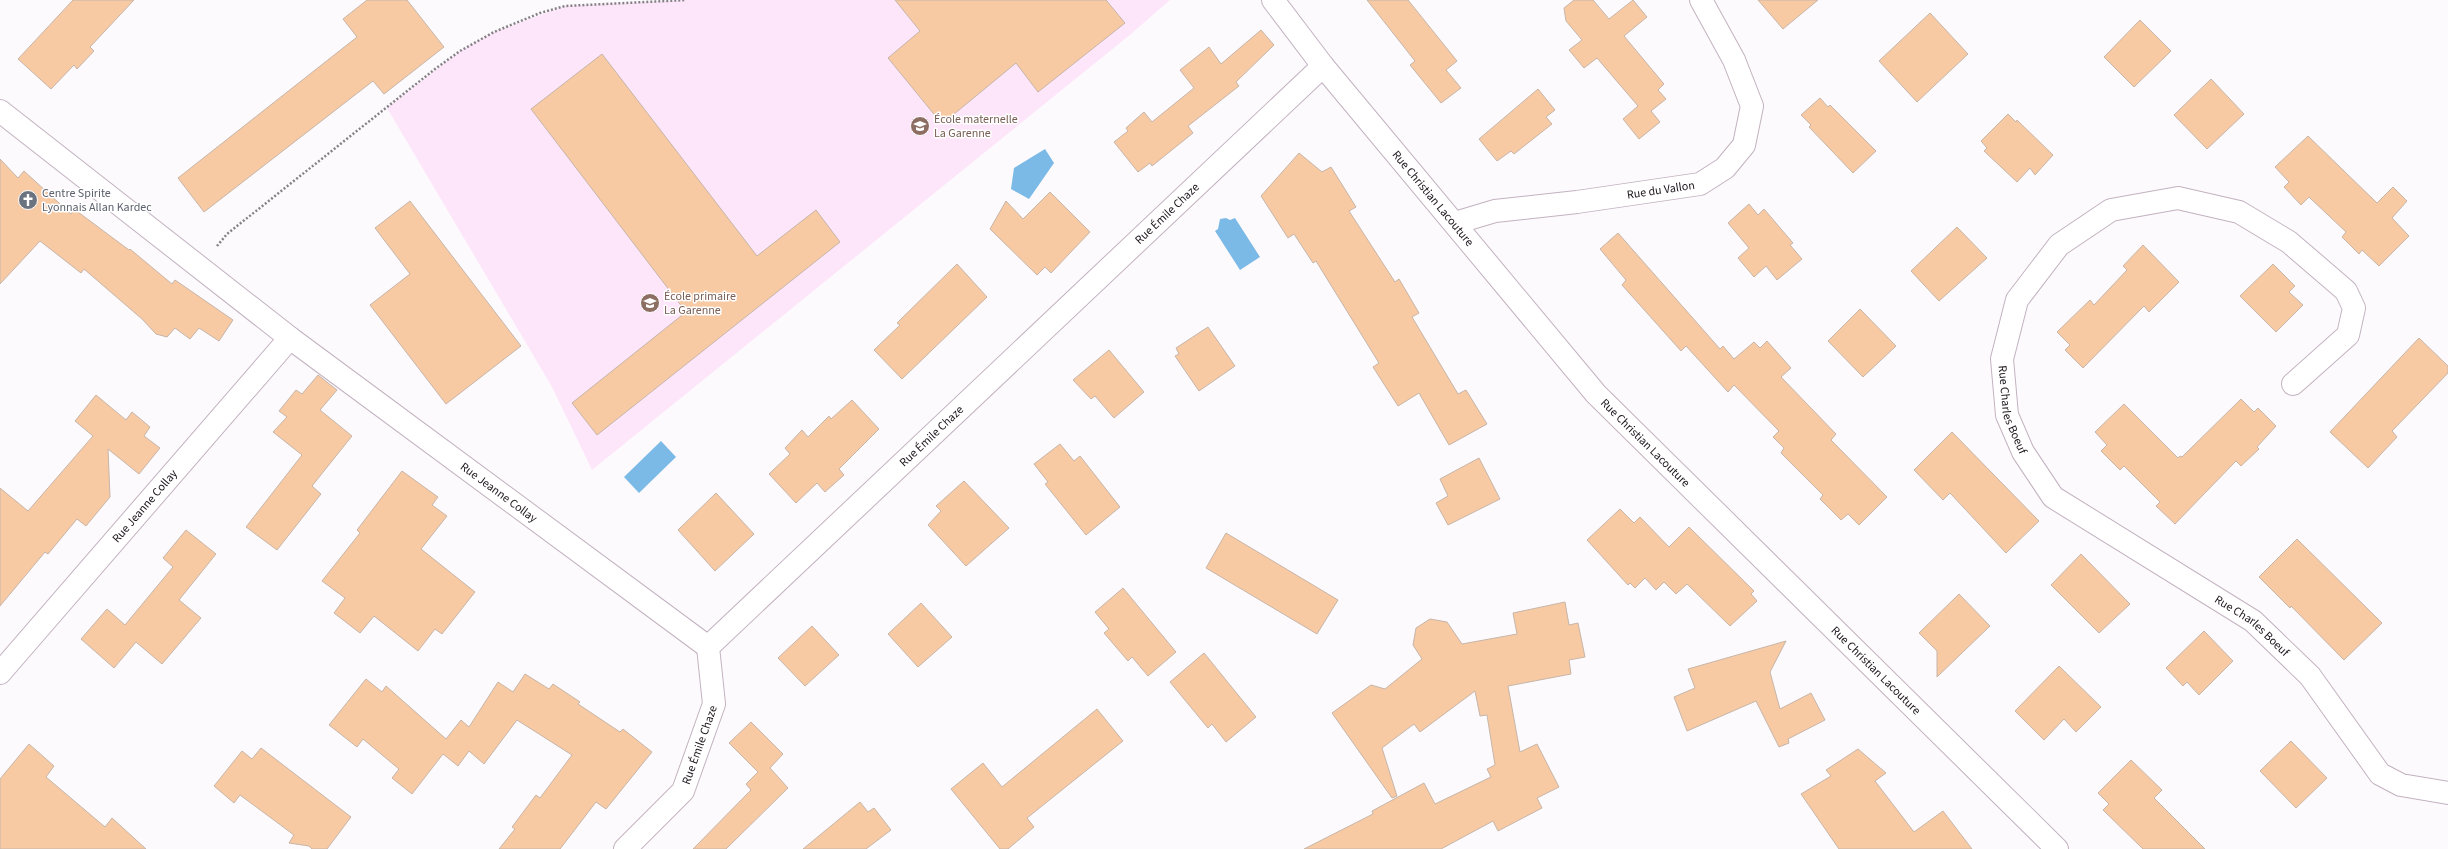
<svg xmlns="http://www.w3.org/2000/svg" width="2448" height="849" viewBox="0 0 2448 849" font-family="'Source Sans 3',sans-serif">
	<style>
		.built { fill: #fde6fa }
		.water { fill: #7bb9e6 }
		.building { fill: #f8caa4; stroke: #c6b5a8 }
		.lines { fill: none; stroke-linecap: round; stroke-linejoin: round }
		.street-casing { stroke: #c2b2c0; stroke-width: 24 }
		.path { stroke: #858185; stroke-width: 2.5; stroke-dasharray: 2 2; stroke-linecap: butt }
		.street { stroke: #fff; stroke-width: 22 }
		.labels { text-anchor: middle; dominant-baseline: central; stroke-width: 3; stroke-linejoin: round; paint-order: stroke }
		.education-label { font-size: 12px; fill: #785e54; stroke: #fff; text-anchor: start }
		.street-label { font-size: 12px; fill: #1b151a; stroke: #fff }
		.worship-label { font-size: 12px; fill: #5b616d; stroke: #fff; text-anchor: start }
	</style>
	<rect width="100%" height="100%" fill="#fdfafd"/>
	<path class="built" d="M 686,0 L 1170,0 L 1131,34 L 592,470 L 552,387 L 387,108 L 460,51 L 494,32 L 565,6 Z"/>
	<path class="water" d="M 1045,149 L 1054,163 L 1029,199 L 1011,189 L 1014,168 Z
		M 1226,218 L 1230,220 L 1235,218 L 1260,257 L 1240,270 L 1215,231 L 1218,229 L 1220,219 Z
		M 661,441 L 676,457 L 639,493 L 624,477 Z"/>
	<path class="building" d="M 73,0 L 134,0 L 90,47 L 94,51 L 77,69 L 74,65 L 51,89 L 18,59 Z
		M 367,0 L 407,0 L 444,47 L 384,94 L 373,81 L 204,212 L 178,178 L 357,37 L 343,19 Z
		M 895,0 L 1106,0 L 1125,23 L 1038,92 L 1016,63 L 942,124 L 888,58 L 920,31 Z
		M 1367,0 L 1408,0 L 1457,61 L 1446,70 L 1461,88 L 1441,103 L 1410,65 L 1415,61 Z
		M 1574,0 L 1593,0 L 1609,19 L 1633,0 L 1647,17 L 1624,36 L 1664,84 L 1658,90 L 1666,99 L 1651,111 L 1660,122 L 1639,139 L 1623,119 L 1638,106 L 1597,58 L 1584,68 L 1569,50 L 1582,40 L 1566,21 L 1564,8 Z
		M 1758,0 L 1818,0 L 1783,29 Z
		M 1930,13 L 1968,54 L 1917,102 L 1879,61 Z
		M 2140,20 L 2171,51 L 2134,87 L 2104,57 Z
		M 1261,30 L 1274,45 L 1236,82 L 1239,86 L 1188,126 L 1193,133 L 1152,166 L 1150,163 L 1138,172 L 1114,142 L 1128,131 L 1126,128 L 1144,112 L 1152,122 L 1194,88 L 1180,70 L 1209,47 L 1221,64 Z
		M 602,54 L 757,256 L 816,210 L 840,242 L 597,435 L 572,403 L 686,312 L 531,109 Z
		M 2211,79 L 2244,114 L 2207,149 L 2174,115 Z
		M 1538,89 L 1555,110 L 1546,117 L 1552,124 L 1514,154 L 1511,151 L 1497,161 L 1479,139 Z
		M 1820,98 L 1828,107 L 1830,105 L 1876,151 L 1853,173 L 1809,127 L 1811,125 L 1801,115 Z
		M 2008,114 L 2016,122 L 2017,120 L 2053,155 L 2035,175 L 2030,168 L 2017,182 L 1984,151 L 1987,148 L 1981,141 Z
		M 2308,136 L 2377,203 L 2393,187 L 2407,201 L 2392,218 L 2409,236 L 2379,266 L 2362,250 L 2359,254 L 2342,237 L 2346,232 L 2309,197 L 2301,205 L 2284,187 L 2289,182 L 2275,167 Z
		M 1299,153 L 1322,172 L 1331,167 L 1356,207 L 1349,211 L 1395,282 L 1399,279 L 1419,313 L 1412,317 L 1458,394 L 1466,390 L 1487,424 L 1449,445 L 1419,393 L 1398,406 L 1373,367 L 1379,363 L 1316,261 L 1313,263 L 1294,234 L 1288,238 L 1261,196 Z
		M 0,159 L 18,178 L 24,171 L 71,214 L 74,209 L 129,250 L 130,249 L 172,284 L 175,280 L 233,320 L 219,341 L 199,328 L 190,339 L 175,328 L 167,337 L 156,334 L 142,319 L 84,269 L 81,273 L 40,241 L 0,284 Z
		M 1050,192 L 1090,232 L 1051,273 L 1045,267 L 1037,275 L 990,229 L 1006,201 L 1023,219 Z
		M 410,201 L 521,346 L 446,404 L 370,305 L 410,274 L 375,228 Z
		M 1749,204 L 1758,215 L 1764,209 L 1793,243 L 1790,245 L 1802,259 L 1777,280 L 1766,266 L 1754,277 L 1738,258 L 1749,248 L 1728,223 Z
		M 1957,227 L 1987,258 L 1939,301 L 1911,271 Z
		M 1618,233 L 1720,349 L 1723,346 L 1734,359 L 1754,342 L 1760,348 L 1767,341 L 1791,368 L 1781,377 L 1836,434 L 1831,440 L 1887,497 L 1859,525 L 1848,514 L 1841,520 L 1820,499 L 1823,495 L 1781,453 L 1784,448 L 1773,437 L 1779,431 L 1734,385 L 1728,392 L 1686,346 L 1681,351 L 1622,285 L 1626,280 L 1600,249 Z
		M 2143,245 L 2179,282 L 2149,312 L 2144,306 L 2083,368 L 2065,350 L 2070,345 L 2057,332 L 2090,300 L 2094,305 L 2127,270 L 2123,266 Z
		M 957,264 L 987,297 L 902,379 L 874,350 L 900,325 L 897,323 Z
		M 2273,264 L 2295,286 L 2289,292 L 2303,305 L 2276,332 L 2240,296 Z
		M 1860,309 L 1896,346 L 1863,377 L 1828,341 Z
		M 1208,327 L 1235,366 L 1199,391 L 1175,356 L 1179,354 L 1176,348 Z
		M 2419,338 L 2448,366 L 2448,373 L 2392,431 L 2397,437 L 2368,468 L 2330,432 Z
		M 1109,350 L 1144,392 L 1114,418 L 1095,396 L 1091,399 L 1073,380 Z
		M 318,375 L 337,390 L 320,410 L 352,436 L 312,486 L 321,494 L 277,550 L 246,527 L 302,455 L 273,432 L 287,417 L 279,411 L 296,390 L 302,394 Z
		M 96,395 L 126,420 L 132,412 L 150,427 L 144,436 L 160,448 L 139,474 L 108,449 L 110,497 L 86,526 L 77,519 L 48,554 L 45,552 L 0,606 L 0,488 L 28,511 L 93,436 L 75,421 Z
		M 2241,399 L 2254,412 L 2258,408 L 2276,426 L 2257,447 L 2259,449 L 2241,466 L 2236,461 L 2175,524 L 2156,506 L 2160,502 L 2124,466 L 2120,470 L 2101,451 L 2107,445 L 2095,432 L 2124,404 L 2178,458 L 2180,456 L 2182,457 Z
		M 852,400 L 879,429 L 839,469 L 844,475 L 825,492 L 817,483 L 796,503 L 769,474 L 790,454 L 785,448 L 802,430 L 808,437 L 829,416 L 831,419 Z
		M 1952,432 L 2039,521 L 2006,553 L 1950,493 L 1943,500 L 1914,470 Z
		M 1060,444 L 1074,461 L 1080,456 L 1120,507 L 1086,535 L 1045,484 L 1048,482 L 1034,464 Z
		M 1479,458 L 1500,499 L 1448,525 L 1436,503 L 1448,496 L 1440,479 Z
		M 402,471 L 438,497 L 432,505 L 447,516 L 421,549 L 475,592 L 442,634 L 435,629 L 418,651 L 374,616 L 360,633 L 334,613 L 345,598 L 322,581 L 360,533 L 357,530 Z
		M 964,481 L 1009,528 L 966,566 L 928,525 L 941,511 L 936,506 Z
		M 716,493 L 754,534 L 715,571 L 678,530 Z
		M 1620,509 L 1634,523 L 1640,517 L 1669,547 L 1689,527 L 1754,591 L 1751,594 L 1757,601 L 1730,626 L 1687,584 L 1676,594 L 1664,582 L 1656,590 L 1645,578 L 1635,588 L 1630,583 L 1628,585 L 1587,540 Z
		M 186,530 L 216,554 L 179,600 L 201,618 L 162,664 L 136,642 L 114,668 L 81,639 L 107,609 L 125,625 L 173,567 L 163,558 Z
		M 1226,533 L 1338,600 L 1317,634 L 1206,568 Z
		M 2297,539 L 2382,623 L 2344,660 L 2291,606 L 2290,608 L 2259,577 Z
		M 2081,554 L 2130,604 L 2099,633 L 2051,585 Z
		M 1123,588 L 1176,652 L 1148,676 L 1132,657 L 1128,661 L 1104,633 L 1109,629 L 1095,612 Z
		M 1959,594 L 1990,626 L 1937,677 L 1937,651 L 1919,633 Z
		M 1565,602 L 1569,625 L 1578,623 L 1585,657 L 1569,660 L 1571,674 L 1508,686 L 1520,752 L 1537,744 L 1559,787 L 1537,798 L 1542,808 L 1498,831 L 1493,821 L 1441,849 L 1304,849 L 1373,814 L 1372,811 L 1424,783 L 1435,804 L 1491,777 L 1487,769 L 1495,765 L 1487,715 L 1480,716 L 1475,691 L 1420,732 L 1414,724 L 1382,748 L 1397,796 L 1392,798 L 1332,713 L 1371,685 L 1385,689 L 1422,659 L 1413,645 L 1416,628 L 1430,619 L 1447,622 L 1462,644 L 1517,634 L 1513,613 Z
		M 921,603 L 952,637 L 918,667 L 888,634 Z
		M 812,626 L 839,655 L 805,686 L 778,658 Z
		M 2204,631 L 2233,661 L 2199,695 L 2187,682 L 2183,686 L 2166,668 Z
		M 1786,641 L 1770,672 L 1780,709 L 1811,693 L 1825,720 L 1788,739 L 1789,743 L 1779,747 L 1756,701 L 1687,731 L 1674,697 L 1695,688 L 1688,669 Z
		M 1204,653 L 1256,717 L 1226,742 L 1212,724 L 1208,728 L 1170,682 Z
		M 2059,666 L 2101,707 L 2076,732 L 2064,719 L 2044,740 L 2015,711 Z
		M 525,674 L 549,689 L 553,684 L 580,702 L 578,704 L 620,732 L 623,729 L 652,752 L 606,809 L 596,802 L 560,849 L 499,849 L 515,829 L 512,827 L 536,795 L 540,798 L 572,755 L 517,720 L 484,764 L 469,751 L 458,766 L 443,754 L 412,794 L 392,778 L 399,769 L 363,739 L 357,747 L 329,725 L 366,679 L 382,692 L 386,686 L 446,739 L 461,720 L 469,727 L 498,682 L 513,692 Z
		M 1097,709 L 1123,741 L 1027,818 L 1034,827 L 1008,849 L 1000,849 L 951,789 L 983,763 L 1002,787 Z
		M 751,722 L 783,754 L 770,768 L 788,788 L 726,849 L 693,849 L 751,790 L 746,784 L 758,772 L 729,743 Z
		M 2291,741 L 2327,778 L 2296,808 L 2260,771 Z
		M 29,744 L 54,766 L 46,777 L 105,827 L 112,818 L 146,849 L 0,849 L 0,779 Z
		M 261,748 L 351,817 L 327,849 L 312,849 L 309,846 L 289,843 L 294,835 L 240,795 L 234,803 L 214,786 L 242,751 L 252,759 Z
		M 1858,749 L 1886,773 L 1875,781 L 1914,832 L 1943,811 L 1972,849 L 1839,849 L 1801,794 L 1831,776 L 1826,770 Z
		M 2131,760 L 2162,790 L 2154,798 L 2205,849 L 2143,849 L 2103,810 L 2109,804 L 2098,793 Z
		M 860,802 L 868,812 L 874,808 L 891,830 L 866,849 L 803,849 Z"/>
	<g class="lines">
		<defs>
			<g id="street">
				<path id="s1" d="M 1273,0 L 1323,66 L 1596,394 L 2057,849"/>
				<path id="s2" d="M 0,111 L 290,338 L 708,647"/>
				<path id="s3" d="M 1455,223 L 1495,211 L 1577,202 L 1700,184 L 1725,168 L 1744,145 L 1752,106 L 1734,60 L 1701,0"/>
				<path id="s4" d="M 2293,384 L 2348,335 L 2354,308 L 2346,291 L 2289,242 L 2239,212 L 2178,198 L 2111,210 L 2059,245 L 2017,300 L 2002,359 L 2007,415 L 2023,452 L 2053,497 L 2253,621 L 2310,676 L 2380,774 L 2401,785 L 2448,793"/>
				<path id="s5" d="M 0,673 L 290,338"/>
				<path id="s6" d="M 625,849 L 683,791 L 714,704 L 708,647 L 1323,66"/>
			</g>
		</defs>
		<use href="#street" class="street-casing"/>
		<path class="path" d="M 217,246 L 227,234 L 435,69 L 460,51 L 494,32 L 540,13 L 565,6 L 686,0"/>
		<use href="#street" class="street"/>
	</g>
	<defs>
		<symbol id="school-disc" viewBox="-11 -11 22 22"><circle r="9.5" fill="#8d6e63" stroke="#fff"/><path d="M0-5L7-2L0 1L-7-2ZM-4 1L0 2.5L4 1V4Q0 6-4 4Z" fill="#fff"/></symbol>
		<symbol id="church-disc" viewBox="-11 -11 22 22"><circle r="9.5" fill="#6b7280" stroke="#fff"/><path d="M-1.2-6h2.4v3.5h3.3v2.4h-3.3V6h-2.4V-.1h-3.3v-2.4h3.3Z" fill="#fff"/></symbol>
	</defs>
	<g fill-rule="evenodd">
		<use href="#school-disc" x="909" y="115" width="22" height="22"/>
		<use href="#church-disc" x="17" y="189" width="22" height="22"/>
		<use href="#school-disc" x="639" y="292" width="22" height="22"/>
	</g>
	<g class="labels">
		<g class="education-label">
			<text x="934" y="119">École maternelle<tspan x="934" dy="14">La Garenne</tspan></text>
			<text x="664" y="296">École primaire<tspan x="664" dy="14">La Garenne</tspan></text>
		</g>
		<g class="street-label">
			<text stroke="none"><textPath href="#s3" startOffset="209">Rue du Vallon</textPath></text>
			<text stroke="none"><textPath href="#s1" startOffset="255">Rue Christian Lacouture</textPath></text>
			<text stroke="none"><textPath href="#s6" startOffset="863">Rue Émile Chaze</textPath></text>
			<text stroke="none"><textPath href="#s4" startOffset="629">Rue Charles Boeuf</textPath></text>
			<text stroke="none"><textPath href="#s6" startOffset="539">Rue Émile Chaze</textPath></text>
			<text stroke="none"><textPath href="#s1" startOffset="579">Rue Christian Lacouture</textPath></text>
			<text stroke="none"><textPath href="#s2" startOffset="628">Rue Jeanne Collay</textPath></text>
			<text stroke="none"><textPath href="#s5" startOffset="221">Rue Jeanne Collay</textPath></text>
			<text stroke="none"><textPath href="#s4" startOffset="965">Rue Charles Boeuf</textPath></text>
			<text stroke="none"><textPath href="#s1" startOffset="903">Rue Christian Lacouture</textPath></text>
			<text stroke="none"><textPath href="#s6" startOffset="131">Rue Émile Chaze</textPath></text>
		</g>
		<g class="worship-label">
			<text x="42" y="193">Centre Spirite<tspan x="42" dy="14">Lyonnais Allan Kardec</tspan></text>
		</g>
	</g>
</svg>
